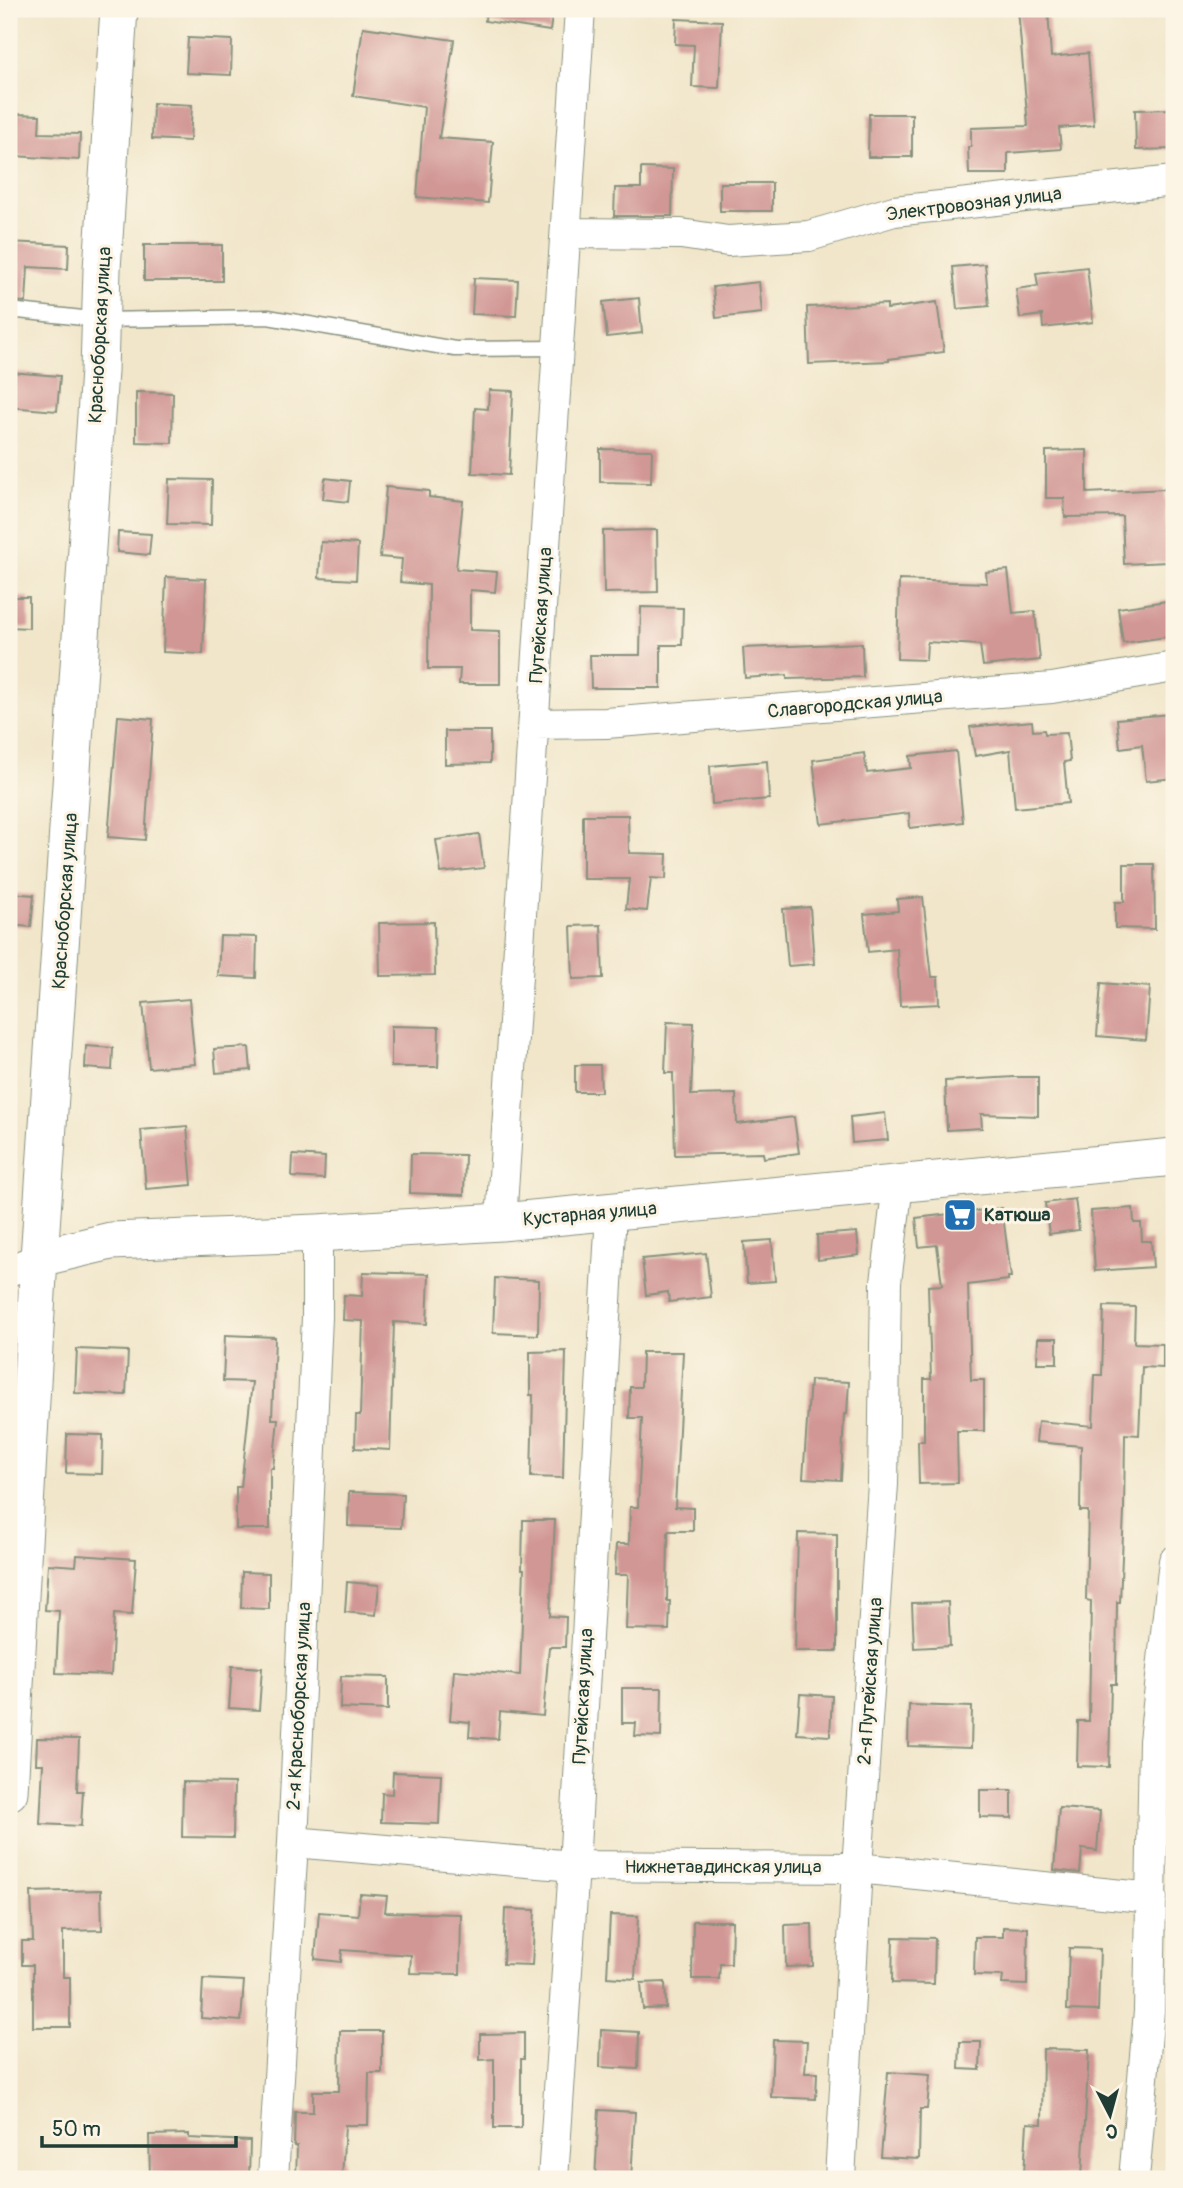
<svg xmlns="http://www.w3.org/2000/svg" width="1183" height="2188" viewBox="0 0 1183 2188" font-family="Pangolin,sans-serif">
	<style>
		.building { fill: #d19795 }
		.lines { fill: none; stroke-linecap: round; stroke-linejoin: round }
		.service-casing { stroke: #88927f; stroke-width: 17 }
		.minor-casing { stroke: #88927f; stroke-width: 32 }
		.tertiary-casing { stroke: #88927f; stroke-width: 39 }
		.service { stroke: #fff; stroke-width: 14 }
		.minor { stroke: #fff; stroke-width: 30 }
		.tertiary { stroke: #fff; stroke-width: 37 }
		.labels { text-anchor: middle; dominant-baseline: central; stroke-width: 6; stroke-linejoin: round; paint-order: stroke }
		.street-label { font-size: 19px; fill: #1f3d34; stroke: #fcf5e5 }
		.poi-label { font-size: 19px; font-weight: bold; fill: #1f3d34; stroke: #fcf5e5; text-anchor: start }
	</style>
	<rect width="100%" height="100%" fill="#fcf5e5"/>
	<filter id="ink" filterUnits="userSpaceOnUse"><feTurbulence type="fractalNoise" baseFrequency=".0143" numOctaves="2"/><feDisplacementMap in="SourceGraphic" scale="14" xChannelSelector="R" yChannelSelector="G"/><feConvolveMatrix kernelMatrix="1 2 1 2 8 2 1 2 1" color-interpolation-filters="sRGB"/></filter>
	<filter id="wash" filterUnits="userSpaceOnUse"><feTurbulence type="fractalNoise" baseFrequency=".00686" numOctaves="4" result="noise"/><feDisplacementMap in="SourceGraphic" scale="28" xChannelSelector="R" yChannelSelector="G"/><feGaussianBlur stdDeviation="1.57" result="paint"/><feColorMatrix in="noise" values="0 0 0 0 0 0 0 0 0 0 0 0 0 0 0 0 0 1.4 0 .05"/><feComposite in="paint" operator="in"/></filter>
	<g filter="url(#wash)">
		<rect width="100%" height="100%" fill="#f1e6ca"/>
		<g id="blocks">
			<path class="building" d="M 486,9 L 553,9 L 550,31 L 485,21 Z
				M 1018,9 L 1048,9 L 1051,57 L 1088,53 L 1094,125 L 1059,128 L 1061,149 L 1008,153 L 1008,174 L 969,174 L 968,147 L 971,147 L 971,128 L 1028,126 Z
				M 676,19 L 722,21 L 719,88 L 692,87 L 694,45 L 675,44 Z
				M 363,27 L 454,40 L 439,138 L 493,142 L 488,203 L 417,197 L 424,107 L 353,96 Z
				M 188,38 L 232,40 L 231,75 L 186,73 Z
				M 153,103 L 192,105 L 190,141 L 152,139 Z
				M 1174,109 L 1174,149 L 1136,150 L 1135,110 Z
				M 16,114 L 40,115 L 39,133 L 80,134 L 79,160 L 14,156 Z
				M 869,114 L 912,114 L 912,157 L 868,157 Z
				M 641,168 L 673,169 L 672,216 L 614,216 L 615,188 L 641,188 Z
				M 720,183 L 772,183 L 772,211 L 720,211 Z
				M 9,242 L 69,245 L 68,269 L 28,267 L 26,302 L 9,301 Z
				M 144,245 L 222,245 L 222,281 L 144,281 Z
				M 985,264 L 989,306 L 957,309 L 953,267 Z
				M 1087,267 L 1093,322 L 1043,328 L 1042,315 L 1020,318 L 1016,289 L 1038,286 L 1036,273 Z
				M 474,278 L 518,280 L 516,316 L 472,314 Z
				M 759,282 L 762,313 L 716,318 L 713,287 Z
				M 639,298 L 642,333 L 607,337 L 603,302 Z
				M 937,302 L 944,352 L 889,359 L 889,361 L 809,364 L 807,307 L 887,304 L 887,309 Z
				M 9,372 L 60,376 L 57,411 L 9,407 Z
				M 489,390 L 513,391 L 509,475 L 472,473 L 475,408 L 488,409 Z
				M 136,392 L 173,393 L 172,443 L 136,442 Z
				M 600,449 L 652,450 L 651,483 L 600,482 Z
				M 1087,450 L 1087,493 L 1165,489 L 1168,562 L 1124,564 L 1122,516 L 1065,517 L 1064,498 L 1046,498 L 1046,451 Z
				M 325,478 L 350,481 L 348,502 L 323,499 Z
				M 169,479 L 212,480 L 211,525 L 167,524 Z
				M 386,487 L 429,491 L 429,497 L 463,501 L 456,569 L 497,572 L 495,592 L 470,590 L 470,630 L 500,631 L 500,684 L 459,684 L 460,669 L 428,669 L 429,585 L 400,582 L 402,559 L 380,557 Z
				M 657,530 L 658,592 L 604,593 L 603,531 Z
				M 118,532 L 151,534 L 149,555 L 117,552 Z
				M 321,542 L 358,544 L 356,580 L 319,578 Z
				M 1008,570 L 1013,613 L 1035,611 L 1040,660 L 983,666 L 980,645 L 927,642 L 926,660 L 897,659 L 899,580 L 987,583 L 986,572 Z
				M 166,577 L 206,579 L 203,654 L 163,652 Z
				M 9,597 L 29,597 L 29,628 L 9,627 Z
				M 1174,600 L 1174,636 L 1123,643 L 1118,608 Z
				M 641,607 L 683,608 L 682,645 L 661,645 L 661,688 L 591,688 L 590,655 L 640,655 Z
				M 862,643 L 863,677 L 787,679 L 787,675 L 745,678 L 743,648 Z
				M 1169,714 L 1174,778 L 1146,781 L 1142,745 L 1120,748 L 1117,719 Z
				M 118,716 L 153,719 L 145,840 L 108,837 Z
				M 1032,721 L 1033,731 L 1044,730 L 1045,734 L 1067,733 L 1070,761 L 1064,762 L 1068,803 L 1015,808 L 1010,750 L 975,756 L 970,727 Z
				M 445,731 L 490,731 L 490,763 L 445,764 Z
				M 956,751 L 963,822 L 910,828 L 909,813 L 821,824 L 813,760 L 864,753 L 867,773 L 911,768 L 910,756 Z
				M 767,761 L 769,799 L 712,804 L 710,766 Z
				M 583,815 L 628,815 L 629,853 L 667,854 L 666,879 L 651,878 L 647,911 L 626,909 L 629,879 L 583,879 Z
				M 479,834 L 484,868 L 441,873 L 436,840 Z
				M 1124,864 L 1154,864 L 1155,929 L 1115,928 L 1115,902 L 1124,902 Z
				M 9,893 L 34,895 L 31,927 L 9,925 Z
				M 923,897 L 932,977 L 938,977 L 939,1004 L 900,1006 L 897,949 L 868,952 L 864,914 L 898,911 L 897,899 Z
				M 810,907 L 814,964 L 788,966 L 783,909 Z
				M 434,922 L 435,975 L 380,976 L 379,923 Z
				M 601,925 L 603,978 L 573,979 L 571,926 Z
				M 220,936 L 257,937 L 256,978 L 218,976 Z
				M 1101,983 L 1150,987 L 1146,1040 L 1097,1036 Z
				M 189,999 L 195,1064 L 149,1068 L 143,1003 Z
				M 667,1022 L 694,1023 L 691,1095 L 736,1094 L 737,1124 L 794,1117 L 799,1153 L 764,1158 L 763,1153 L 675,1155 L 673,1073 L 665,1073 Z
				M 391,1026 L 439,1027 L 438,1067 L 391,1067 Z
				M 86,1046 L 113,1048 L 112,1070 L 85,1068 Z
				M 249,1047 L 251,1070 L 216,1073 L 214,1049 Z
				M 575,1065 L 600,1065 L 601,1092 L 575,1092 Z
				M 1015,1077 L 1038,1077 L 1038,1116 L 981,1114 L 982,1128 L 947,1130 L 945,1081 Z
				M 885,1113 L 888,1140 L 852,1143 L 850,1117 Z
				M 187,1126 L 192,1185 L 146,1189 L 141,1130 Z
				M 411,1154 L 465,1155 L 464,1195 L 410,1193 Z
				M 293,1155 L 325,1157 L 324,1179 L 292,1177 Z
				M 1075,1199 L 1079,1230 L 1049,1234 L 1045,1203 Z
				M 1002,1208 L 1011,1277 L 1008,1277 L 1008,1280 L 968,1285 L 971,1380 L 984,1380 L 984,1431 L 957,1431 L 958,1483 L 919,1484 L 918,1441 L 924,1441 L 924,1379 L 931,1379 L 928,1286 L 942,1285 L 937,1245 L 919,1247 L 916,1218 Z
				M 1133,1208 L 1134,1223 L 1141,1223 L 1142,1241 L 1151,1241 L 1153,1267 L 1095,1271 L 1091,1211 Z
				M 857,1232 L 859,1255 L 818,1260 L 817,1235 Z
				M 772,1240 L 775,1281 L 747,1283 L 744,1242 Z
				M 706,1253 L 711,1297 L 669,1302 L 668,1292 L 646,1295 L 642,1259 Z
				M 363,1272 L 429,1274 L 427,1324 L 394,1322 L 390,1450 L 355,1448 L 356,1415 L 360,1415 L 363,1321 L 343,1320 L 344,1295 L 362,1296 Z
				M 495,1278 L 539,1280 L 538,1335 L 493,1333 Z
				M 1104,1306 L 1135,1307 L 1134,1343 L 1163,1344 L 1163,1368 L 1142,1367 L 1139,1435 L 1125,1434 L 1124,1512 L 1120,1602 L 1117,1602 L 1116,1684 L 1111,1684 L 1109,1767 L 1077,1766 L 1078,1721 L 1089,1721 L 1091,1601 L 1086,1600 L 1088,1511 L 1080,1511 L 1081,1446 L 1036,1442 L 1038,1421 L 1093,1426 L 1095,1375 L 1102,1375 Z
				M 225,1335 L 275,1337 L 272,1419 L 278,1419 L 273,1468 L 270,1468 L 270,1529 L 236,1529 L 236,1487 L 241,1487 L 252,1382 L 223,1381 Z
				M 1038,1338 L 1057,1338 L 1057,1363 L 1037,1363 Z
				M 77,1349 L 128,1351 L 126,1395 L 75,1393 Z
				M 566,1351 L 563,1478 L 531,1477 L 533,1395 L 530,1395 L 530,1352 Z
				M 642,1352 L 683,1352 L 675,1507 L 693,1508 L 693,1531 L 668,1531 L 667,1601 L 670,1601 L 669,1630 L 626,1629 L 628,1575 L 615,1575 L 616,1544 L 629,1544 L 630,1507 L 638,1507 L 642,1418 L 629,1418 L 630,1387 L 641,1387 Z
				M 810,1380 L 849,1382 L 847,1414 L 844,1414 L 841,1480 L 803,1478 Z
				M 67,1434 L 103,1435 L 102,1474 L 66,1473 Z
				M 349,1492 L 403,1494 L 401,1528 L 348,1526 Z
				M 523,1520 L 555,1520 L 550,1616 L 566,1617 L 565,1647 L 549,1647 L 543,1716 L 500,1712 L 498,1739 L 469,1737 L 470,1722 L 450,1720 L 454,1670 L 520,1675 L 524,1569 L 522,1569 Z
				M 798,1533 L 837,1534 L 837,1651 L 795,1651 Z
				M 77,1555 L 136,1559 L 132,1615 L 114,1614 L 111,1675 L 56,1673 L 59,1611 L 45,1610 L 48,1564 L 76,1566 Z
				M 242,1572 L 269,1573 L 269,1609 L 241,1608 Z
				M 347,1582 L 379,1585 L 376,1615 L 345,1612 Z
				M 948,1602 L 950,1646 L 914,1648 L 912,1603 Z
				M 232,1666 L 262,1668 L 259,1710 L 229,1708 Z
				M 341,1676 L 388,1677 L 388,1710 L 340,1708 Z
				M 622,1688 L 662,1688 L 661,1737 L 635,1736 L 636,1723 L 622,1723 Z
				M 800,1694 L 832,1696 L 830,1736 L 797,1734 Z
				M 909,1705 L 972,1707 L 971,1748 L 908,1746 Z
				M 37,1738 L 79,1739 L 77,1791 L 83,1791 L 81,1826 L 40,1824 L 43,1764 L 36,1764 Z
				M 393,1772 L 441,1774 L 439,1824 L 381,1822 L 382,1793 L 392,1794 Z
				M 183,1782 L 234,1783 L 233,1838 L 182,1837 Z
				M 980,1790 L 1012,1790 L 1012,1818 L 980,1817 Z
				M 1059,1808 L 1100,1811 L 1097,1851 L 1082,1849 L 1080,1873 L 1054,1870 Z
				M 101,1890 L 102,1930 L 63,1931 L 63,1977 L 70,1977 L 70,2027 L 33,2027 L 33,1965 L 22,1965 L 22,1941 L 33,1941 L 31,1892 Z
				M 360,1894 L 387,1896 L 385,1912 L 461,1914 L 460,1974 L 410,1973 L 411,1955 L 342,1950 L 341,1962 L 315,1959 L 319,1912 L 358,1915 Z
				M 505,1909 L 535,1910 L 532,1965 L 503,1964 Z
				M 610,1915 L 638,1916 L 635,1979 L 607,1977 Z
				M 693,1921 L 732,1921 L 731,1964 L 720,1964 L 719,1979 L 692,1979 Z
				M 812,1924 L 813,1966 L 786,1967 L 785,1925 Z
				M 1003,1927 L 1028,1928 L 1027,1985 L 1002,1984 L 1003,1976 L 974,1975 L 975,1937 L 1003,1937 Z
				M 893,1937 L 935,1938 L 934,1984 L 892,1983 Z
				M 1069,1948 L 1100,1949 L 1098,2011 L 1067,2010 Z
				M 203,1979 L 244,1981 L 241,2021 L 201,2018 Z
				M 665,1982 L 666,2008 L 643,2009 L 641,1983 Z
				M 601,2030 L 639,2032 L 638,2069 L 600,2067 Z
				M 340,2031 L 382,2031 L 382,2073 L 369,2073 L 368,2125 L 345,2125 L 342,2179 L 296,2179 L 297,2146 L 294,2146 L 295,2112 L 313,2112 L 313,2091 L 339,2091 Z
				M 524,2033 L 524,2059 L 521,2059 L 521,2128 L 494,2128 L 494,2059 L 480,2060 L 480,2034 Z
				M 773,2040 L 807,2041 L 805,2073 L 817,2073 L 816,2099 L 771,2097 Z
				M 960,2042 L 981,2042 L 980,2070 L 959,2069 Z
				M 1043,2049 L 1089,2050 L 1082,2177 L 1024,2174 L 1027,2123 L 1042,2124 Z
				M 888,2072 L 930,2075 L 927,2109 L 920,2109 L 919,2159 L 881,2157 Z
				M 599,2110 L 635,2112 L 631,2179 L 595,2179 Z
				M 189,2134 L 189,2138 L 250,2141 L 249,2179 L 150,2179 L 149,2135 Z"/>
		</g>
	</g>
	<g filter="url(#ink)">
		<use href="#blocks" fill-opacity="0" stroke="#88927f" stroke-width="2"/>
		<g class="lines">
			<defs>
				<path id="service" d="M 9,310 L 101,320 L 268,317 L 455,349 L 559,348"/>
				<path id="minor" d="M 567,233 L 681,234 L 728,241 L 809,236 L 894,211 L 1174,181
					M 534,724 L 606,723 L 1052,688 L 1174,667
					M 501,1222 L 580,9
					M 9,1271 L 39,1258
					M 293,1842 L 574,1866 L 857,1868 L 1152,1898
					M 273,2179 L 293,1842 L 317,1317 L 317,1233
					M 553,2179 L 574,1866 L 611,1213
					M 840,2179 L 857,1868 L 883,1484 L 886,1282 L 898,1184
					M 1134,2179 L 1149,2011 L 1154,1741 L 1174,1561"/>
				<path id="tertiary" d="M 39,1258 L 111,1241 L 317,1233 L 501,1222 L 1174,1157
					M 9,1792 L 39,1258 L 99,371 L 102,269 L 119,9"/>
			</defs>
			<use href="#service" class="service-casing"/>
			<use href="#minor" class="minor-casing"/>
			<use href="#tertiary" class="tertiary-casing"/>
			<use href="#service" class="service"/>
			<use href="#minor" class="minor"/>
			<use href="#tertiary" class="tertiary"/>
		</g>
	</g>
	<defs>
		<symbol id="supermarket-square" viewBox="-11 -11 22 22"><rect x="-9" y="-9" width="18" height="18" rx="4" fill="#1f6fb2" stroke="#fcf5e5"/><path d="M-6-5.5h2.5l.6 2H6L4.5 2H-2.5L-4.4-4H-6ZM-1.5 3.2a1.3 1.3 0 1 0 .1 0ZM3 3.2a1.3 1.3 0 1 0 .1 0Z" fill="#fff"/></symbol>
	</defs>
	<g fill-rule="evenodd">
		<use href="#supermarket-square" x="941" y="1196" width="38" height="38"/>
	</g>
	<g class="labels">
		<g class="street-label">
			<text transform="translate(974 204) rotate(-7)">Электровозная улица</text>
			<text transform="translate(100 335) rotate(-87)">Красноборская улица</text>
			<text transform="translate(541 615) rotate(-86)">Путейская улица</text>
			<text transform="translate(855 704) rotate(-5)">Славгородская улица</text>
			<text transform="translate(65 901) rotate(-86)">Красноборская улица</text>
			<text transform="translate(590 1214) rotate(-5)">Кустарная улица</text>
			<text transform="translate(870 1681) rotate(-86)">2-я Путейская улица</text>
			<text transform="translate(583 1696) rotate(-87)">Путейская улица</text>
			<text transform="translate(299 1706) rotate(-87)">2-я Красноборская улица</text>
			<text x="723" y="1867">Нижнетавдинская улица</text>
		</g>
		<g class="poi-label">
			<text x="984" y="1215">Катюша</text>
		</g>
	</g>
	<rect width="1183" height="2188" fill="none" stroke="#fcf5e5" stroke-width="35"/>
	<g transform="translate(1110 2115) rotate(174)" stroke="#fcf5e5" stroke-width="5" paint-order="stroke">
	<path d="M0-5L12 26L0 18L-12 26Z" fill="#1f3d34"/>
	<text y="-10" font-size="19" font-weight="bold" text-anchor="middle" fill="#1f3d34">С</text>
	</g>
	<path d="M42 2136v10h194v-10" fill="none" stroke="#1f3d34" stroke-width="3.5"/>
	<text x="52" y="2136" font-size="21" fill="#1f3d34" stroke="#fcf5e5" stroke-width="5" paint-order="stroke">50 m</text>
</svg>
